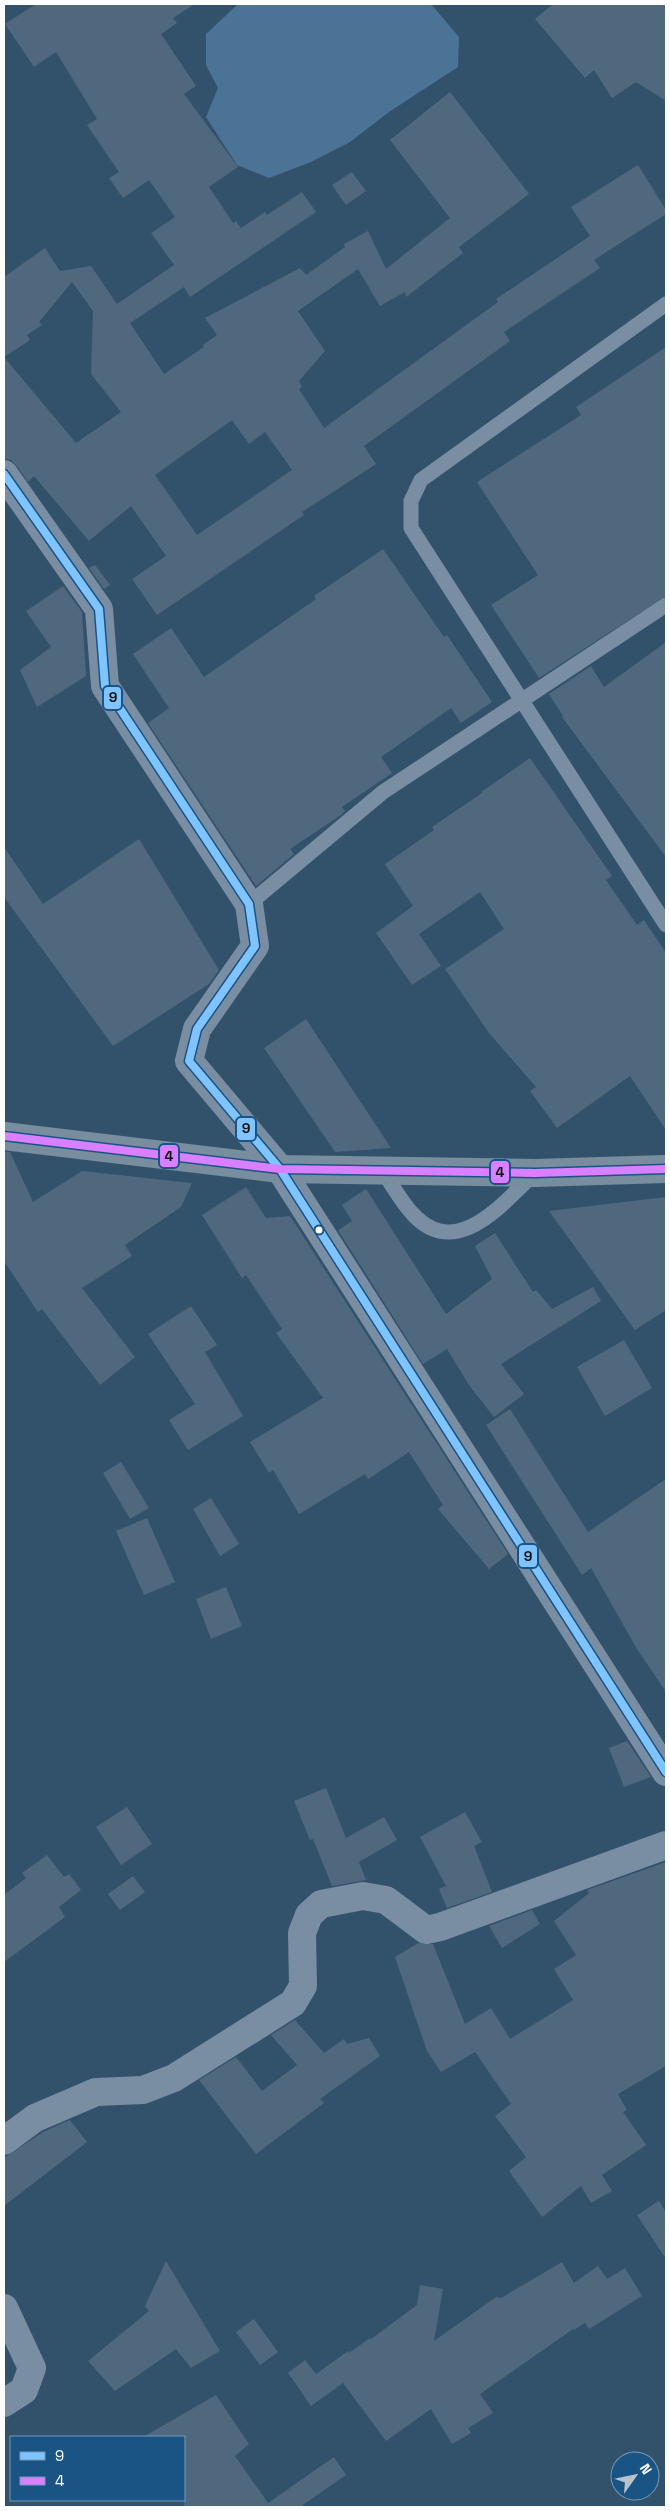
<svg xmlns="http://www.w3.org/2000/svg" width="670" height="2511" viewBox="0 0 670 2511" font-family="'Space Grotesk',sans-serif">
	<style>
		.water { fill: #4a7396 }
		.building { fill: #4f687d; fill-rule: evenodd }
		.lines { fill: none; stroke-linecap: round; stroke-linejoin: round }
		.service { stroke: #798ea2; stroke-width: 15 }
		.minor { stroke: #798ea2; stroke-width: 28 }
		.tertiary { stroke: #798ea2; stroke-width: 28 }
		.primary { stroke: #788e9f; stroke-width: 28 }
		.bus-1-casing { stroke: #1a5485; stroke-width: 11 }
		.bus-2-casing { stroke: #1a5485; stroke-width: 11 }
		.bus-1 { stroke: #80c4ff; stroke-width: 8 }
		.bus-2 { stroke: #d880ff; stroke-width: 8 }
		.bus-dot { fill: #fff; stroke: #1a5485; stroke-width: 2 }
		.line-badge { stroke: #1a5485; stroke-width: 2 }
		.pale-badge-label { font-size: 14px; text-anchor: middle; font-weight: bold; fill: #111 }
	</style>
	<rect width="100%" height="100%" fill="#32526c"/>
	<path class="water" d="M 238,4 L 431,4 L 459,37 L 458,67 L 389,112 L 350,142 L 311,162 L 269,178 L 237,165 L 206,117 L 218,88 L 206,65 L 206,34 Z"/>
	<path class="building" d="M 36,4 L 195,4 L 173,18 L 177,23 L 161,34 L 196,86 L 184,94 L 238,167 L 209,187 L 233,223 L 236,221 L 241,228 L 265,212 L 267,215 L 302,192 L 316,212 L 190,297 L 184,287 L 130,323 L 164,374 L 204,347 L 203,345 L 217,335 L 205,318 L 300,268 L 306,275 L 345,247 L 344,244 L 368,231 L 386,269 L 450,218 L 390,140 L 450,92 L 529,194 L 459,247 L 463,253 L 406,297 L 405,292 L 380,306 L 358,269 L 298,311 L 325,351 L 299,381 L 302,387 L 299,389 L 324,428 L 498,302 L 496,299 L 590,236 L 571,207 L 638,165 L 666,210 L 666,214 L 594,260 L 600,268 L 504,332 L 510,341 L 364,446 L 376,464 L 302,512 L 304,515 L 157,615 L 132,579 L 166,556 L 131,506 L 89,541 L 34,476 L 28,482 L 16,465 L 11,460 L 4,459 L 4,277 L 45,248 L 60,271 L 91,266 L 117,304 L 174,265 L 151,233 L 175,217 L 149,180 L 123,198 L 109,178 L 119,172 L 87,125 L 97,119 L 56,52 L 34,67 L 5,24 ZM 72,282 L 93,311 L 91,374 L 121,412 L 76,443 L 4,357 L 30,340 L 27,335 L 42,325 L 39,322 ZM 232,420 L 249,444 L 265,432 L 292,470 L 197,535 L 155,475 Z
		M 553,4 L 666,4 L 666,101 L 636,82 L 612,98 L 594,70 L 585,78 L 535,19 Z
		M 352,172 L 366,191 L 346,205 L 332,185 Z
		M 666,347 L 666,596 L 539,678 L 491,605 L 538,575 L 477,482 L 581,415 L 576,407 Z
		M 383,549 L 444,637 L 447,635 L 492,702 L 461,723 L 451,708 L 381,757 L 392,773 L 342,807 L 345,811 L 341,815 L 290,849 L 294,854 L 256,886 L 148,723 L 169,708 L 133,654 L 171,628 L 204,677 L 316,599 L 314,596 Z
		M 95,565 L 110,585 L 104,589 L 89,568 Z
		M 63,586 L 82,612 L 86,676 L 37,707 L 20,670 L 51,647 L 26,611 Z
		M 666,642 L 666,857 L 562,717 L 563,716 L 549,694 L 591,666 L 604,687 Z
		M 530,758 L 612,876 L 606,880 L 637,925 L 644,920 L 666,953 L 666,1130 L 630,1076 L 557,1128 L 530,1091 L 536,1087 L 489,1033 L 445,969 L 504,929 L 480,892 L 419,934 L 441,966 L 412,985 L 376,933 L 413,906 L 385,864 L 434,830 L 432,827 L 482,793 L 481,792 Z
		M 139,839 L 219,970 L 209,984 L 113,1046 L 4,897 L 4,847 L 43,904 Z
		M 306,1019 L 391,1148 L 335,1152 L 264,1048 Z
		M 4,1152 L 10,1152 L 33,1202 L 82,1171 L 192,1183 L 181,1207 L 125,1245 L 132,1256 L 82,1288 L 135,1357 L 100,1385 L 42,1309 L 38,1312 L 4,1261 Z
		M 246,1187 L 266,1218 L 290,1216 L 508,1554 L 489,1569 L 438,1509 L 443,1505 L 409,1452 L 368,1479 L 365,1474 L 299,1514 L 273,1470 L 269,1473 L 250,1442 L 323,1398 L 276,1333 L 282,1329 L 246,1275 L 242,1278 L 202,1215 Z
		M 366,1189 L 446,1314 L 492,1279 L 475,1246 L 495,1233 L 533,1292 L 536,1290 L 552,1309 L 593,1287 L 601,1301 L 501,1364 L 524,1394 L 494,1417 L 469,1385 L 447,1349 L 423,1364 L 338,1230 L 352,1221 L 342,1205 Z
		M 666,1197 L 666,1310 L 635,1330 L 549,1211 Z
		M 191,1306 L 217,1345 L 205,1352 L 243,1416 L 188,1450 L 169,1420 L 195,1404 L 148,1334 Z
		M 624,1340 L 652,1388 L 605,1416 L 577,1367 Z
		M 510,1409 L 588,1532 L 666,1479 L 666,1692 L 637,1649 L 591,1568 L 582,1575 L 486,1425 Z
		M 121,1462 L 149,1508 L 130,1519 L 103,1473 Z
		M 211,1498 L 239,1544 L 220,1556 L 193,1509 Z
		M 147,1518 L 175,1582 L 144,1595 L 116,1531 Z
		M 226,1587 L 242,1626 L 211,1639 L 196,1599 Z
		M 627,1741 L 651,1777 L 624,1787 L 609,1748 Z
		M 326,1788 L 346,1838 L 384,1817 L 397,1840 L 359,1862 L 366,1880 L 332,1886 L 313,1839 L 310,1840 L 294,1801 Z
		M 127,1807 L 152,1844 L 121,1865 L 96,1827 Z
		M 465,1812 L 482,1842 L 474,1846 L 492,1892 L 447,1908 L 439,1889 L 446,1886 L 420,1837 Z
		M 47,1855 L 64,1877 L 69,1874 L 81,1890 L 59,1907 L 65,1917 L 4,1962 L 4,1895 L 26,1878 L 22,1873 Z
		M 666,1862 L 666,2066 L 618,2094 L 627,2110 L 623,2112 L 646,2145 L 602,2175 L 612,2191 L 591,2203 L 581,2186 L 542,2217 L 509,2171 L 526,2157 L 495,2116 L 511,2104 L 475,2052 L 441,2072 L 427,2051 L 395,1957 L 418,1943 L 433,1944 L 465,2024 L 491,2008 L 510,2039 L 573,2000 L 554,1969 L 576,1955 L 554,1921 L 589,1893 L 587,1890 Z
		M 133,1876 L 145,1892 L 120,1910 L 108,1894 Z
		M 532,1910 L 540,1924 L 502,1948 L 489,1926 Z
		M 295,2020 L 324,2053 L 344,2039 L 347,2044 L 369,2038 L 380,2056 L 320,2099 L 324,2103 L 256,2154 L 199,2080 L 236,2057 L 262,2091 L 297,2065 L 271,2035 Z
		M 70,2120 L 87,2142 L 4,2206 L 4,2158 L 43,2132 Z
		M 659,2201 L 666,2212 L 666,2259 L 637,2215 Z
		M 166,2261 L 220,2351 L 191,2368 L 176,2349 L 115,2391 L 88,2361 L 149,2311 L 145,2306 Z
		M 562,2262 L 574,2283 L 598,2266 L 607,2279 L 625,2268 L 642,2296 L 589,2329 L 585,2323 L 574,2330 L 573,2329 L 480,2394 L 493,2413 L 468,2428 L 471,2433 L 452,2444 L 431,2409 L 386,2441 L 343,2383 L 311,2406 L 288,2373 L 305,2360 L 316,2374 L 348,2351 L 349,2353 L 370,2338 L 371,2339 L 417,2305 L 420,2285 L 443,2289 L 434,2341 L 496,2297 L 501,2298 Z
		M 254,2319 L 278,2352 L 260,2365 L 236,2332 Z
		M 216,2395 L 249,2444 L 235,2456 L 268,2503 L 334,2457 L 346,2475 L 300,2507 L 184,2507 L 184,2437 L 143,2437 Z"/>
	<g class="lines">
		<path class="service" d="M 666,304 L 421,480 L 411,501 L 411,528 L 666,925
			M 249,904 L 383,792 L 666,605
			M 382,1171 C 392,1184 400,1200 411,1212 C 455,1263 502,1204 535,1173"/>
		<path class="minor" d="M 4,2141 L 35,2118 L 96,2092 L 143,2090 L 174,2078 L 293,2003 L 303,1986 L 302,1933 L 309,1915 L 321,1904 L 363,1896 L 386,1900 L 426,1930 L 440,1927 L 666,1845
			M 4,2308 L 32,2368 L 24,2390 L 4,2403"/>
		<path class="tertiary" d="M 4,474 L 99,609 L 105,686 L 249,904 L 255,946 L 197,1029 L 189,1061 L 280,1169 L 666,1772"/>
		<path class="primary" d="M 4,1136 L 280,1169 L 535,1173 L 666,1169"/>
		<defs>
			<path id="bus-1" d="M 4,474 L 99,609 L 105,686 L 249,904 L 255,946 L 197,1029 L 189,1061 L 280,1169 L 666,1772"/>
			<path id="bus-2" d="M 4,1136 L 280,1169 L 535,1173 L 666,1169"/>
		</defs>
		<use href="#bus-1" class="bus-1-casing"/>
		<use href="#bus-2" class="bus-2-casing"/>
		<use href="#bus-1" class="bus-1"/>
		<use href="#bus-2" class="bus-2"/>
	</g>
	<circle class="bus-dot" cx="319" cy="1230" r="4.5"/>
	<g class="line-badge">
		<rect x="103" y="686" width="19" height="24" rx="5" fill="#80c4ff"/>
		<rect x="236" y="1117" width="20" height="24" rx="5" fill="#80c4ff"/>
		<rect x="159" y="1144" width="20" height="24" rx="5" fill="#d880ff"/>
		<rect x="490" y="1160" width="20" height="24" rx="5" fill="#d880ff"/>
		<rect x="518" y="1544" width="20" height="24" rx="5" fill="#80c4ff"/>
	</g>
	<g class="pale-badge-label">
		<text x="113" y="702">9</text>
		<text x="246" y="1133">9</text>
		<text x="169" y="1161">4</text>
		<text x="500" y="1177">4</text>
		<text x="528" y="1561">9</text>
	</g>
	<rect width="670" height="2511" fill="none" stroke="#ffffff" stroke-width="10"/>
	<rect x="10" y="2436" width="175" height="65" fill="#1a5485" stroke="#7698b6"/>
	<rect x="20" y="2452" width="25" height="8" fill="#80c4ff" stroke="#7698b6"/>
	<text x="55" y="2461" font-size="15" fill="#ffffff">9</text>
	<rect x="20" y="2477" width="25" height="8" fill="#d880ff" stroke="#7698b6"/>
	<text x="55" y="2486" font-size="15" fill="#ffffff">4</text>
	<g transform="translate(635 2476) rotate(57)"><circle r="24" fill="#1a5485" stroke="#7698b6"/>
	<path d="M0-4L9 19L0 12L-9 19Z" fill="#b7c2cc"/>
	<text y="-8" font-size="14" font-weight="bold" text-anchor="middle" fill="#ffffff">N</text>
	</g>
</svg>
